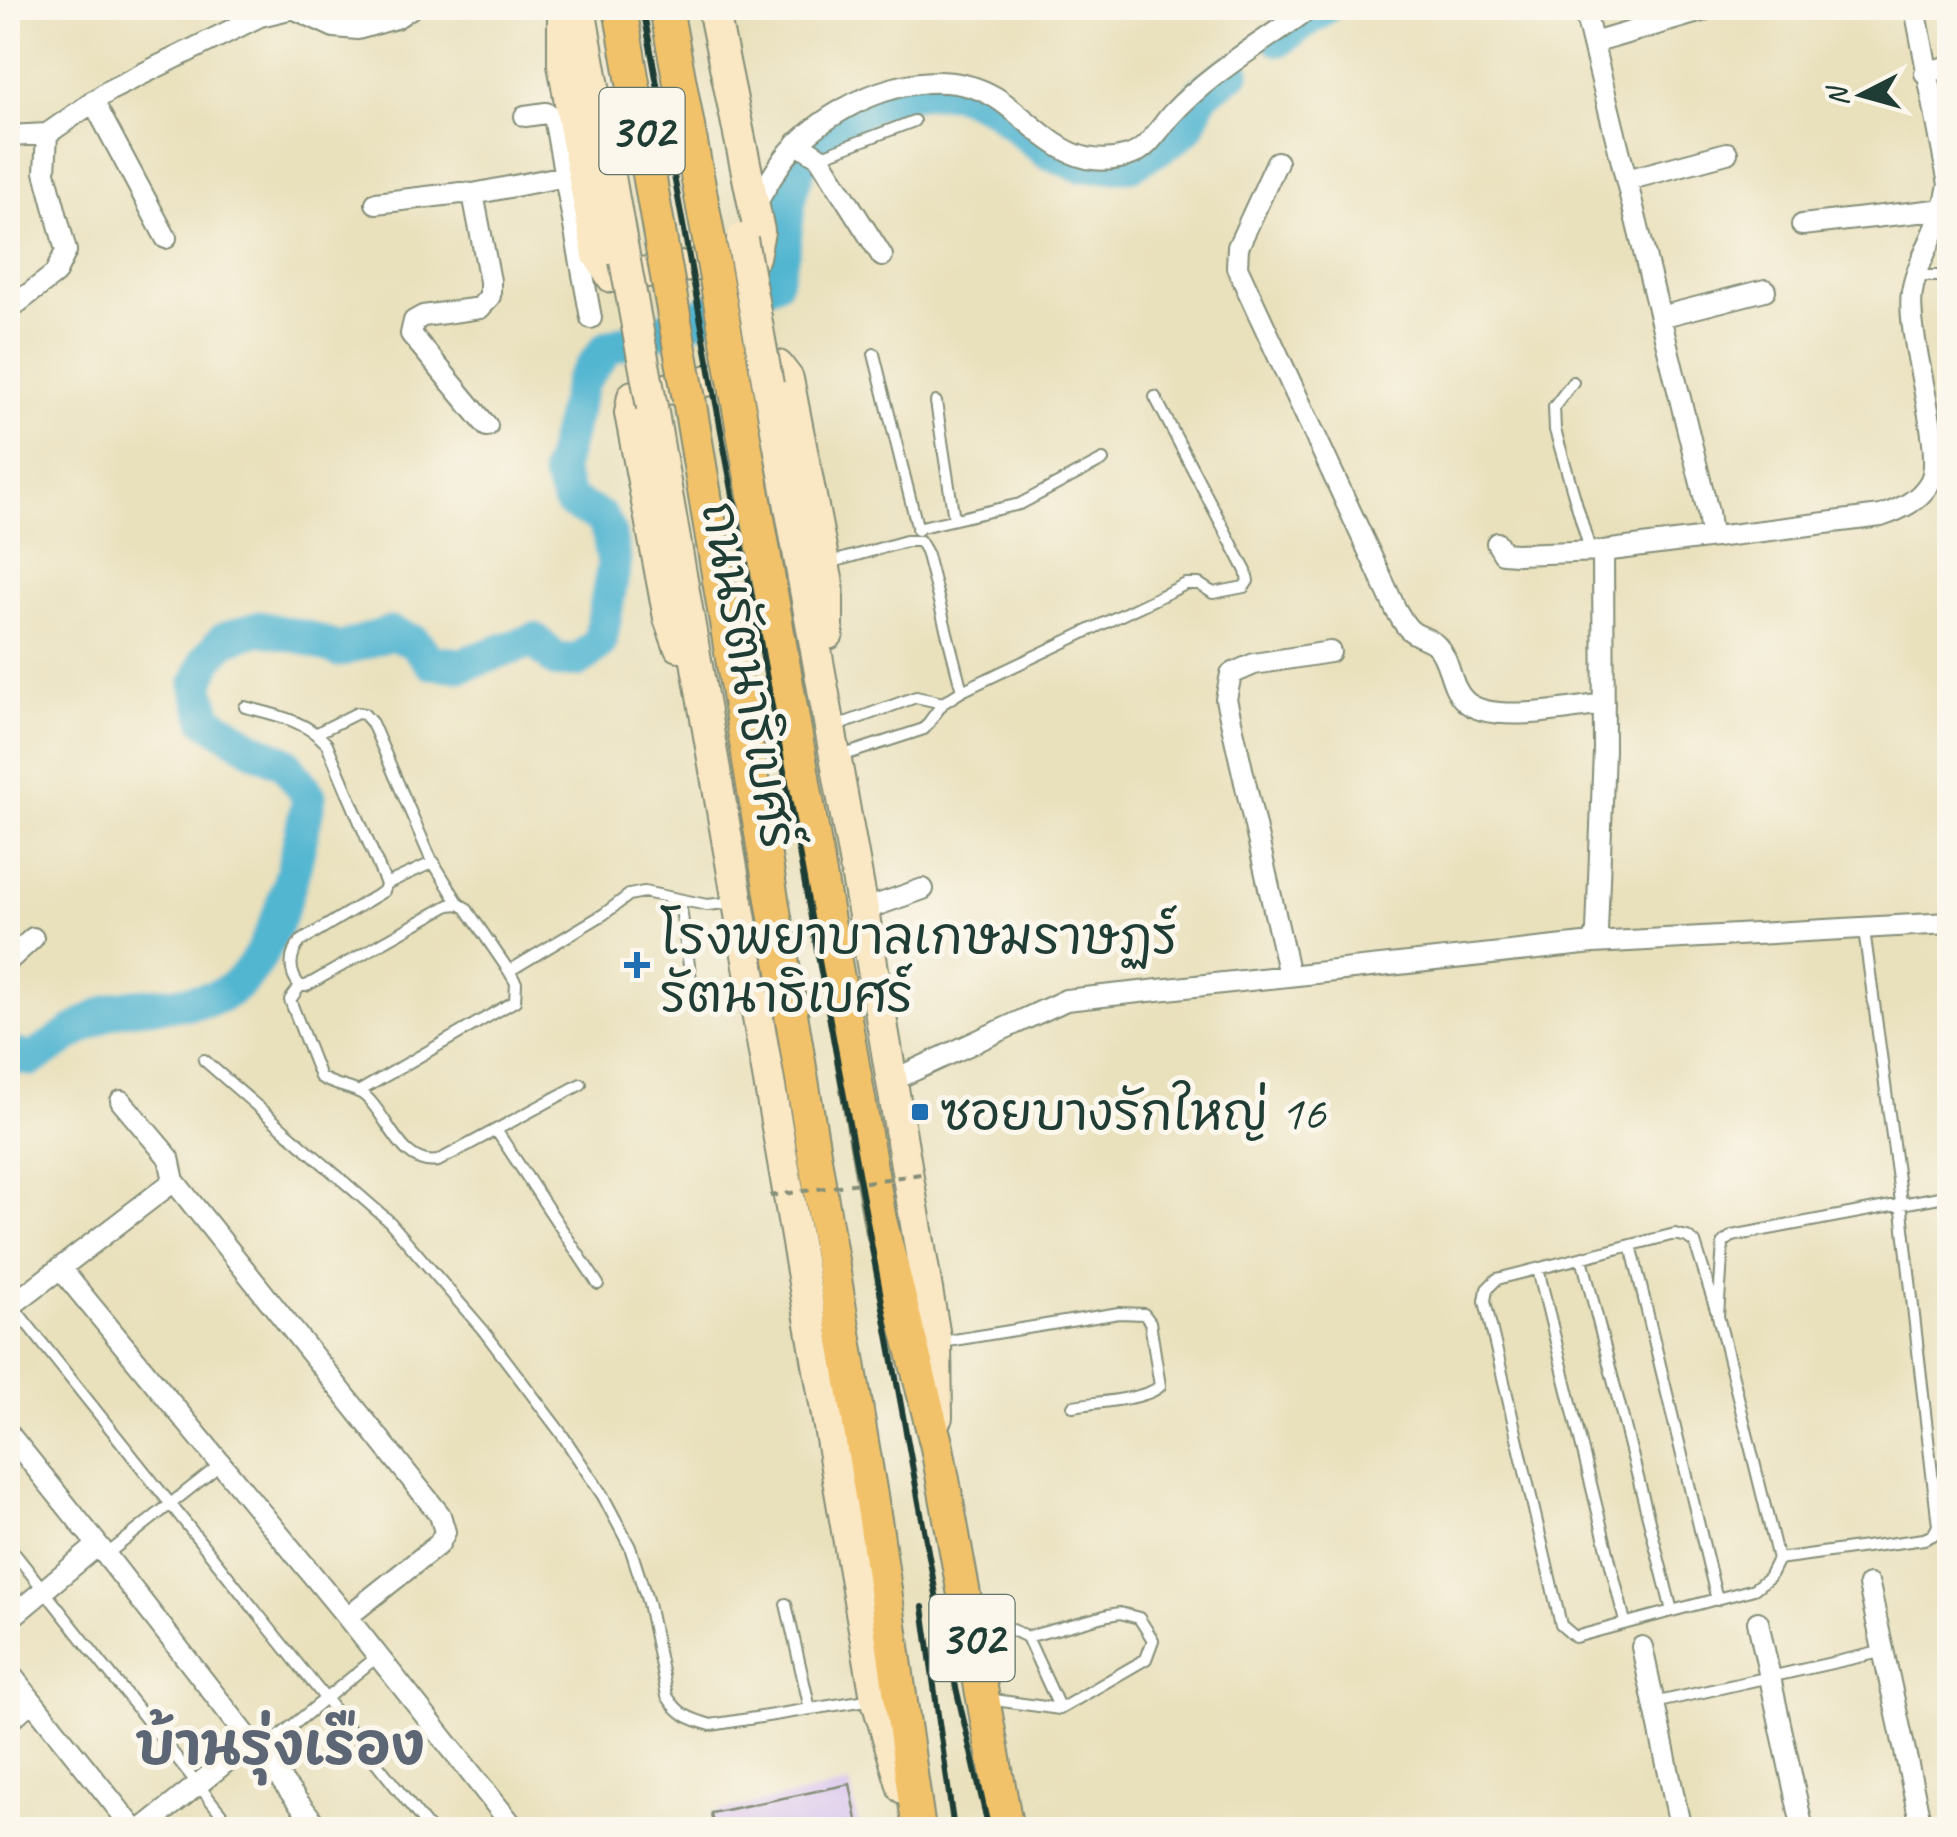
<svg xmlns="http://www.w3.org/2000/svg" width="1957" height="1837" viewBox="0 0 1957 1837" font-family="Caveat,'Playpen Sans Thai',sans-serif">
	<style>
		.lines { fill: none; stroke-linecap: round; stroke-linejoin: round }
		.river { stroke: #52b6d1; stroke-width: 35 }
		.building { fill: #ccb2ef }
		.service-casing { stroke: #848e78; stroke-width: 14 }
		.minor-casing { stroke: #848e78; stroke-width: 24 }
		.secondary-casing { stroke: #848e78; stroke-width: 34 }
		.primary-casing { stroke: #848e78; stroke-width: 36 }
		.service { stroke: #fff; stroke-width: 10 }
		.minor { stroke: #fff; stroke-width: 20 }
		.secondary { stroke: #fae7c3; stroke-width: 30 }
		.primary { stroke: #f2c26a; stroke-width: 32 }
		.rail { stroke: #1f3d34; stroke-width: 6 }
		.secondary-bridge-casing { stroke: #848e78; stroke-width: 34; stroke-linecap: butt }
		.primary-bridge-casing { stroke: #848e78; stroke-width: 36; stroke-linecap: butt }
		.path-bridge { stroke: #848e78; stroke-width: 4; stroke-dasharray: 8 8; stroke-linecap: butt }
		.secondary-bridge { stroke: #fae7c3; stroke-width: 30 }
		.primary-bridge { stroke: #f2c26a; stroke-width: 32 }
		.poi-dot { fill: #1f6fb2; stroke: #fbf7ec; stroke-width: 4 }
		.labels { text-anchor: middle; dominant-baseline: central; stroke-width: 10; stroke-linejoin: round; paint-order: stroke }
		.shield { fill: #fbf7ec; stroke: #61756b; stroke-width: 2.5 }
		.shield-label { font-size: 48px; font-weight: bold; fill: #1f3d34 }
		.street-label { font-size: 50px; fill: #1f3d34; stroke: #fbf7ec }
		.poi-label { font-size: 50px; fill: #1f3d34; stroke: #fbf7ec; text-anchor: start }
		.quarter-label { font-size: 55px; font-weight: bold; fill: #5c6675; stroke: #fbf7ec }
	</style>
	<rect width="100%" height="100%" fill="#fbf7ec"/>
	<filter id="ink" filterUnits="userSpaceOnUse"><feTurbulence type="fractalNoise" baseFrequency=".01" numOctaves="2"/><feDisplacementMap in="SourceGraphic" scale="20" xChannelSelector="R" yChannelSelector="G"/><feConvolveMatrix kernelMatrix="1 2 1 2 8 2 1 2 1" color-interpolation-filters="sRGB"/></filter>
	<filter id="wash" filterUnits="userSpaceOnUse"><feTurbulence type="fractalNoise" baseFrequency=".0048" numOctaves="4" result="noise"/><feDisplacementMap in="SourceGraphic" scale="40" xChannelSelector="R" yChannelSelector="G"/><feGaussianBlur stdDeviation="2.25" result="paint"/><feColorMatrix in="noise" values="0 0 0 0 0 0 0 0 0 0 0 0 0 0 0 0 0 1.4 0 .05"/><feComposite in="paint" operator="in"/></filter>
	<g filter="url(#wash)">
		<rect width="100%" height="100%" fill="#e9e0bc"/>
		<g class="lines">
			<path class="river" d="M 1280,39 L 1324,8
				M 8,1054 L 32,1059 C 54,1046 97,1014 118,1009 C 149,1001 185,1007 216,997 C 276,976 299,850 309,796 L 285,763 L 251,747 L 207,719 L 197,685 L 207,659 L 224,639 L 260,628 L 307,638 L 339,650 L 391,633 L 414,642 L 431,662 L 461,665 L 534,640 L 557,661 L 579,660 L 600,642 L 614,564 L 609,534 L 601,518 L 569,501 L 558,473 L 581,382 L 607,348 L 691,320 L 775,280 L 783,249 L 790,192 L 805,149 L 834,126 L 870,106 L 918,91 L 958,91 L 994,107 L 1046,151 L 1081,165 L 1129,165 L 1172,140 L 1188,126 L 1203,92 L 1233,72"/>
		</g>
		<g id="blocks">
			<path class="building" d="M 850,1784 L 859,1830 L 714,1830 L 711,1813 Z"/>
		</g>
	</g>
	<g filter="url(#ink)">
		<use href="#blocks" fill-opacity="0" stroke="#848e78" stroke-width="2.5"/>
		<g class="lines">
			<defs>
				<path id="service" d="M 819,157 L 914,121
					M 1917,276 L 1950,276
					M 874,354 L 918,530
					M 1573,382 L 1554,407 L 1555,430 L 1590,550
					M 936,402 L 954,519
					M 917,528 L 1020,504 L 1103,460
					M 825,564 L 906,541 L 920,541 L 926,551 L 962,691
					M 245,707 C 276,715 305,720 327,744 L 386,884 L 384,891 L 301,941 C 289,954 288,972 300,986 L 306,986 L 449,905 L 459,904 L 466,908 L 509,971 L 604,914 L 629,895 L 644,892 L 707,905 L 735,902
					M 834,727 L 916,697 L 943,703
					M 317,733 L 357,713 L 364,714 L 372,723 L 430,857 L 459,904
					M 838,757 L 924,729 L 943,703 L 962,691 L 1186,584 L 1199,584 L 1213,593 L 1244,587 L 1248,581 L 1246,571 L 1155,397
					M 386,884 L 434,862
					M 680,901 L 695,1008
					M 1864,930 L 1901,1202 L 1938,1526 L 1933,1535 L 1924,1539 L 1778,1559 L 1718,1316 L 1723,1243 L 1732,1236 L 1950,1195
					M 300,986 L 290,1000 L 320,1077 C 333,1086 353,1087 364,1095 C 388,1114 400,1167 438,1161 L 581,1084
					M 204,1060 L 389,1221 L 483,1330 L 561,1433 L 603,1496 L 630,1547 L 648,1603 L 667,1696 C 679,1715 690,1719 711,1725 L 873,1699
					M 358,1092 L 515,1001 L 516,983 L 509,971
					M 496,1130 L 598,1284
					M 1631,1245 L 1717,1600
					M 1582,1258 L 1672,1611
					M 1538,1269 L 1625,1622
					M 12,1305 L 430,1830
					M 1716,1310 L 1695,1243 L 1687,1237 L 1675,1234 L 1497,1279 L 1487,1289 L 1485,1301 L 1561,1625 L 1575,1637 L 1754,1589 L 1769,1577 L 1778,1559
					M 942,1342 L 1119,1313 L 1144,1314 L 1150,1322 L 1160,1386 C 1146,1400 1094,1402 1073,1406
					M 8,1545 L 234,1830
					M 106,1555 L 221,1464
					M 786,1604 L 810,1709
					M 976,1612 L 1027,1637 L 1108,1615 L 1120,1613 L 1139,1618 L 1153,1640 L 1146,1659 L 1060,1709 L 987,1699
					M 1027,1637 L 1060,1709
					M 1654,1703 L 1885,1651
					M 260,1752 L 378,1656"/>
				<path id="minor" d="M 1584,8 L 1708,512 L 1711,536
					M 1593,43 L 1702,11
					M 1925,73 L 1950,66
					M 93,101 L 166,238
					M 525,116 L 546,113 L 554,117 L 591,318
					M 8,136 L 47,134 L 110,90 L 260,16 L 293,8 L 334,27 L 358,29 L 396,18 L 411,8
					M 797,143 L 819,157 L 882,256
					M 1277,162 L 1238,247 L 1237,267 L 1396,610 C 1400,616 1404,625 1410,630 C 1417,637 1430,638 1437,646 C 1451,661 1449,686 1465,701 C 1490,725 1571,708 1604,704
					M 1627,180 L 1727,153
					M 473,194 L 490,281 L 490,296 L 480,308 L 423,316 L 414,321 L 411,334 L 487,426
					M 376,203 L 461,193 L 473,194 L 576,174
					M 755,205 C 768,184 781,159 799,142 C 848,95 939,58 1001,101 C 1041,129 1070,173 1128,156 C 1148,150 1158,130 1171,115 C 1210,72 1264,42 1310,8
					M 1802,225 L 1945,209
					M 8,310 L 55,274 L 66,251 L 45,172 L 47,134
					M 1660,317 L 1765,290
					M 1497,543 L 1503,553 L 1516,554 L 1603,551
					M 863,910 L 923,889
					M 1593,943 L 1597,931 L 1604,750 L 1603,551 L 1881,516 C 1901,509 1919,501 1930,482 C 1947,452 1905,336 1912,292 C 1918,256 1943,226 1949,184 L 1915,8
					M 8,961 L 33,938
					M 1289,975 L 1226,699 L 1231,674 L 1254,664 L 1330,652
					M 891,1081 L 1066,1000 L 1593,943 L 1950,923
					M 121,1101 L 169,1158 L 174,1181 L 440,1515 L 445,1532 L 439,1544 L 347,1617
					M 60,1268 L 347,1617 L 516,1830
					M 8,1308 L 174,1181
					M 8,1433 L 98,1545 L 320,1830
					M 1869,1585 L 1922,1830
					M 8,1620 L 98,1545
					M 1758,1622 L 1803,1830
					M 1642,1647 L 1681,1830
					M 8,1671 L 135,1830
					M 8,1722 L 31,1701
					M 141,1830 L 251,1742"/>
				<path id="secondary" d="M 563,8 L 563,64 L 598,255 L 612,277 L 754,257 L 759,231 L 713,8
					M 580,8 L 625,261
					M 768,385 L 863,910 L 936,1343 L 937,1417
					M 652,407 L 876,1698 L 903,1788
					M 679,646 L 669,618 L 630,413 L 633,396 L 778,366 L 788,379 L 828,584 L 828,634"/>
				<path id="primary" d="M 620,8 L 663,254
					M 666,8 L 710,245
					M 736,391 L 880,1220 L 937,1447 L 1007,1830
					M 689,399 L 876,1526 L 919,1830"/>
			</defs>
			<use href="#service" class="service-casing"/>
			<use href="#minor" class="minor-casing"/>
			<use href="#secondary" class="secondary-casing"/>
			<use href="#primary" class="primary-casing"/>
			<use href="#service" class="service"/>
			<use href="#minor" class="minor"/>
			<use href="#secondary" class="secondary"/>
			<use href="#primary" class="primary"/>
			<path class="rail" d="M 643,8 L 942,1627 L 989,1830
				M 923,1607 L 954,1830"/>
			<defs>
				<path id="secondary-bridge" d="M 742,239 L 768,385
					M 625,261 L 652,407"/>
				<path id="primary-bridge" d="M 710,245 L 736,391
					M 663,254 L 689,399"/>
			</defs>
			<use href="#secondary-bridge" class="secondary-bridge-casing"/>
			<use href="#primary-bridge" class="primary-bridge-casing"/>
			<path class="path-bridge" d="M 770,1196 L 921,1174"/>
			<use href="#secondary-bridge" class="secondary-bridge"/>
			<use href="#primary-bridge" class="primary-bridge"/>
		</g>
	</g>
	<g class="poi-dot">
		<path d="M632 950h10v10h10v10h-10v10h-10v-10h-10v-10h10z"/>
		<rect x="910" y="1102" width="20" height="20" rx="5"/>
	</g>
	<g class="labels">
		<g class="shield">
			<rect x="599.5" y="88" width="85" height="86" rx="8"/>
			<rect x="929.5" y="1595" width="85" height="86" rx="8"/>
		</g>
		<g class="shield-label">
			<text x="642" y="131">302</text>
			<text x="972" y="1638">302</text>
		</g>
		<g class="street-label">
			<text transform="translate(749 675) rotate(80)">ถนนรัตนาธิเบศร์</text>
		</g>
		<g class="poi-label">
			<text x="660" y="936">โรงพยาบาลเกษมราษฏร์<tspan x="660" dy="58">รัตนาธิเบศร์</tspan></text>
			<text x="940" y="1112">ซอยบางรักใหญ่ 16</text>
		</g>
		<g class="quarter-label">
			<text x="280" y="1746">บ้านรุ่งเรือง</text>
		</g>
	</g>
	<rect width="1957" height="1837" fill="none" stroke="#fbf7ec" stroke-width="40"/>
	<g transform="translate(1862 95) rotate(264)" stroke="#fbf7ec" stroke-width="8" paint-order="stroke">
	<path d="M0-8L18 38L0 25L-18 38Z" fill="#1f3d34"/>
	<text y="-15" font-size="28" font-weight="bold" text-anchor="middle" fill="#1f3d34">N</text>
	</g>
</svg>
